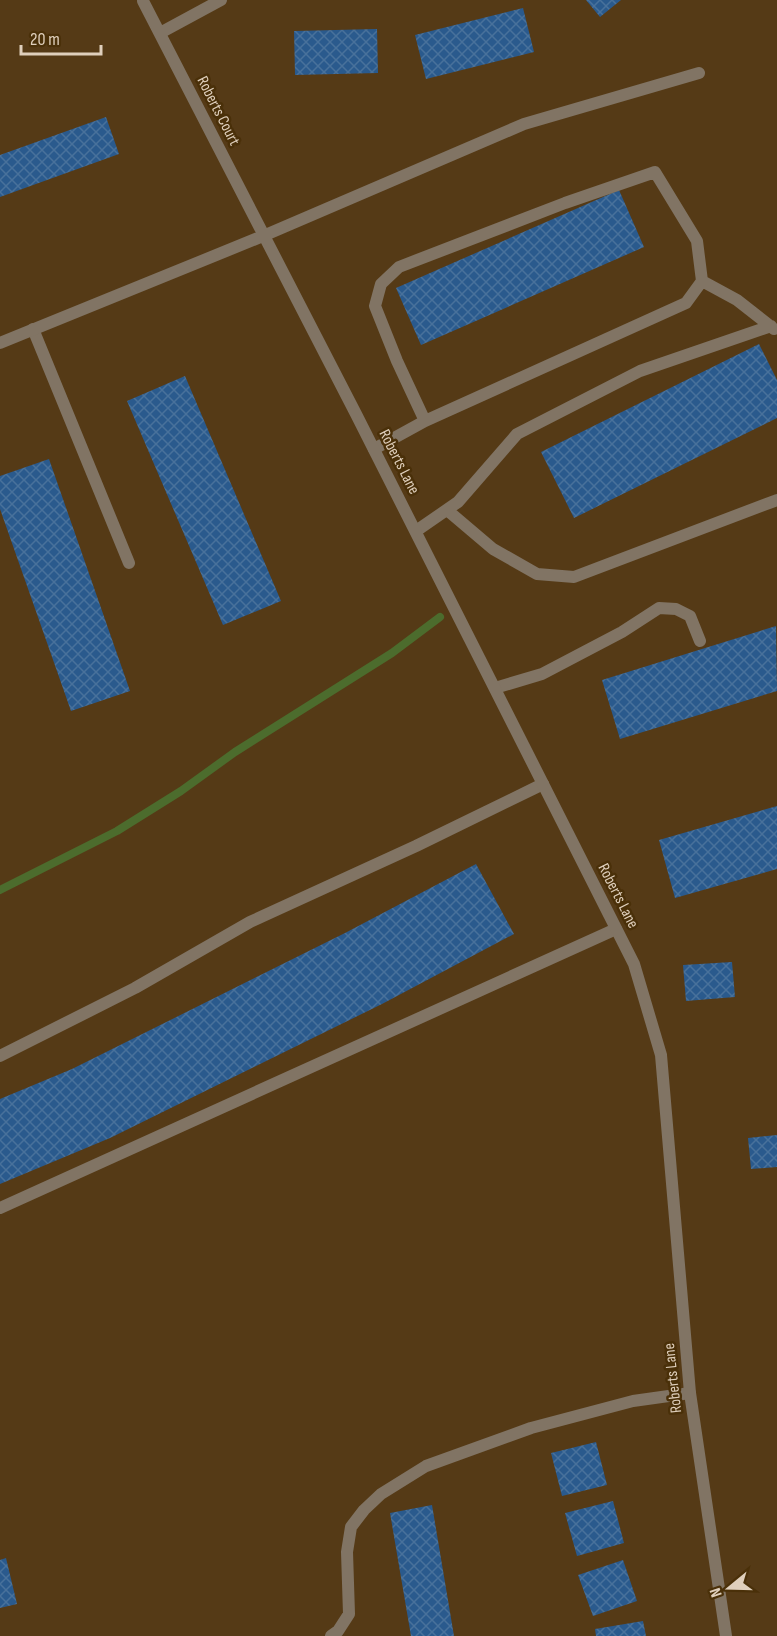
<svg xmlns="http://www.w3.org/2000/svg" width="777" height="1636" viewBox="0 0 777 1636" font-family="'Sofia Sans Condensed',sans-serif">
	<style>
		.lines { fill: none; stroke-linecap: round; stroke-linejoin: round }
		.stream { stroke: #4c6c2d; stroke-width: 8 }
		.building { fill: url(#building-cross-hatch) }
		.service { stroke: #817464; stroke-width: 12 }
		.minor { stroke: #817464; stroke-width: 12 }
		.labels { text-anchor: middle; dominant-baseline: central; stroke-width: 5; stroke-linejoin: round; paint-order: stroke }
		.street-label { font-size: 16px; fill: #dfcfbc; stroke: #4a3009 }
	</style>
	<defs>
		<pattern id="building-cross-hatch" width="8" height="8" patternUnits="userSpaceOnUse" patternTransform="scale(1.5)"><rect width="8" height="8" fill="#2a5a8d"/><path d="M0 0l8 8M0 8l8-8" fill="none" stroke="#48719b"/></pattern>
	</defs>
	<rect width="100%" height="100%" fill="#553a16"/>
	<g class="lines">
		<path class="stream" d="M 0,890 L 117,831 L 181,791 L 235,752 L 392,653 L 440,617"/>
	</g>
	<path class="building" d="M 586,0 L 621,0 L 600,17 Z
		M 523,8 L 534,52 L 426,79 L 415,35 Z
		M 377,29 L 378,73 L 295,75 L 294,31 Z
		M 106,117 L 119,154 L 0,197 L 0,155 Z
		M 619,190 L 644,247 L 421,345 L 396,288 Z
		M 759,344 L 777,380 L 777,418 L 574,518 L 541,452 Z
		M 185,376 L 281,601 L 223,625 L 127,401 Z
		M 49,459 L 130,691 L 71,711 L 0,509 L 0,476 Z
		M 776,626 L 777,691 L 620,739 L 602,680 Z
		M 777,806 L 777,869 L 675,898 L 659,840 Z
		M 476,864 L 514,934 L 382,1004 L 110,1138 L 0,1184 L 0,1099 L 72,1069 L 345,933 Z
		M 732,962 L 735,997 L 686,1001 L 683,965 Z
		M 777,1135 L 777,1167 L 751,1169 L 748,1138 Z
		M 596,1442 L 607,1485 L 562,1496 L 551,1453 Z
		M 613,1501 L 624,1543 L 577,1556 L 565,1513 Z
		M 432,1505 L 454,1636 L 411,1636 L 390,1513 Z
		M 6,1558 L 17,1604 L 0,1608 L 0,1560 Z
		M 623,1560 L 637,1601 L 593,1616 L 578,1575 Z
		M 643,1621 L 646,1636 L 596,1636 L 595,1629 Z"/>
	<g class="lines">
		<path class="service" d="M 702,281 L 737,300 L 774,329
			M 33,329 L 129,563
			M 374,449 L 425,421 L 686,303 L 702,281 L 697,241 L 655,172 L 565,203 L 399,267 L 381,284 L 375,306 L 397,361 L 425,421
			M 447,510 L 493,549 L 537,574 L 574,577 L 777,500
			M 416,531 L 458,502 L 517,434 L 640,371 L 771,326
			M 495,688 L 542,674 L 622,632 L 659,608 L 676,609 L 690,616 L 700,641
			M 0,1056 L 135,988 L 250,922 L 416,846 L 543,784
			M 0,1208 L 616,929
			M 331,1636 L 338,1631 L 349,1614 L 347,1552 L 351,1527 L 364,1510 L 381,1494 L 426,1466 L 531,1428 L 633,1401 L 690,1393"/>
		<path class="minor" d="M 143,1 L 356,414 L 634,964 L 661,1055 L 690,1393 L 726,1636
			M 160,33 L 221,0
			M 0,343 L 263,236 L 524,124 L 699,73"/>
	</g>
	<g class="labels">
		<g class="street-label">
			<text transform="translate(218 111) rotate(63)">Roberts Court</text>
			<text transform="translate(399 462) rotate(63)">Roberts Lane</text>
			<text transform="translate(618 896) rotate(63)">Roberts Lane</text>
			<text transform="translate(673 1378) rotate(-96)">Roberts Lane</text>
		</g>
	</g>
	<g transform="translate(729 1588) rotate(251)" stroke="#4a3009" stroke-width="4.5" paint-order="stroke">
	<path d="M0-4.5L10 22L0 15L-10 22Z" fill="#dfcfbc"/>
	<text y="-9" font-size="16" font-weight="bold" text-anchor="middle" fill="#dfcfbc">N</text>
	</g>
	<path d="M21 45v9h80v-9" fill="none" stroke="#dfcfbc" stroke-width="3"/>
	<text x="30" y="45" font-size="18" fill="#dfcfbc" stroke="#4a3009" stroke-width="4.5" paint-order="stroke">20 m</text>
</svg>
